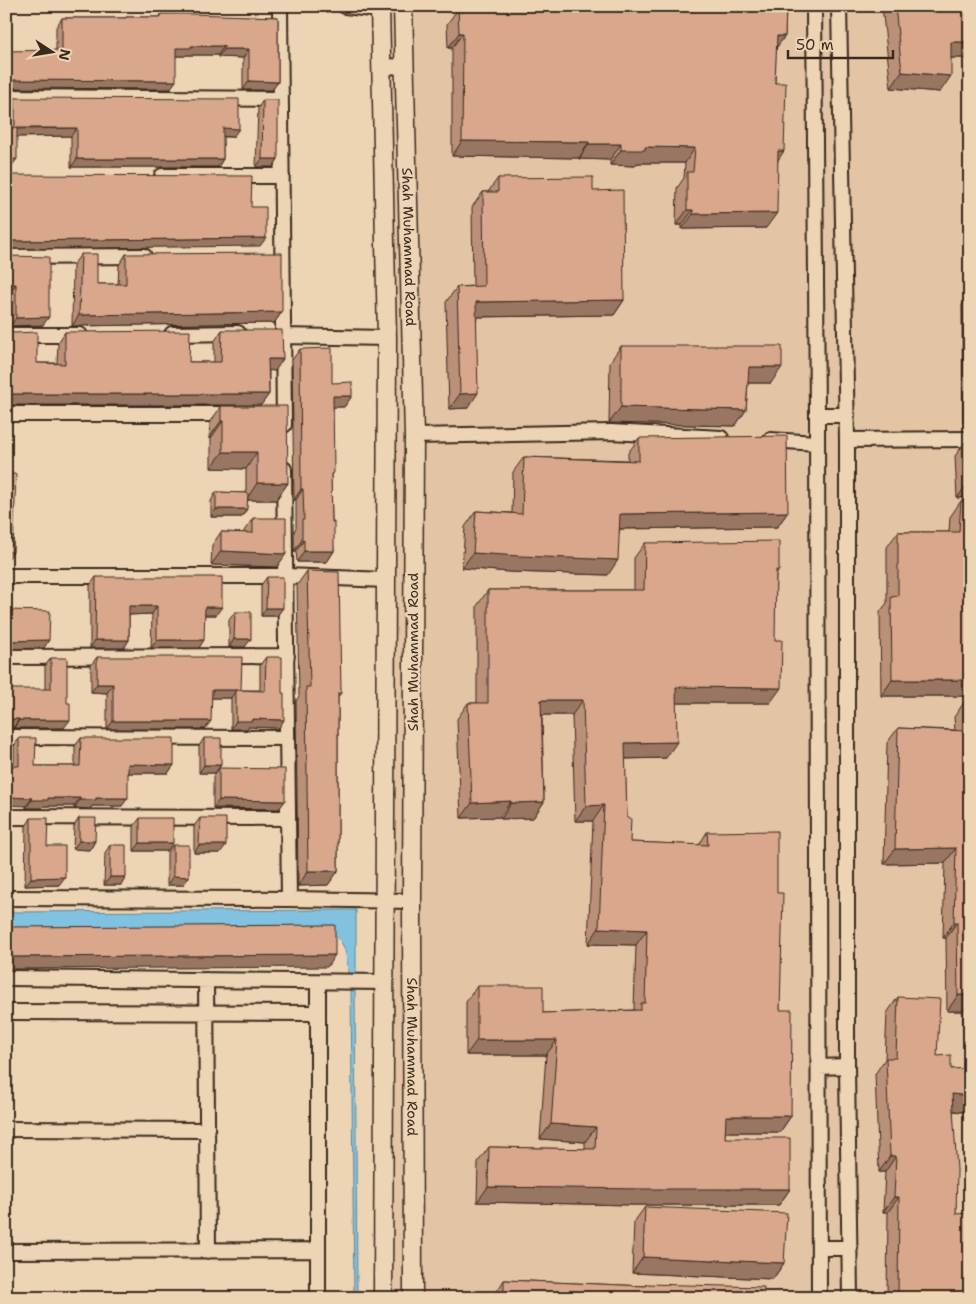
<svg xmlns="http://www.w3.org/2000/svg" width="976" height="1304" viewBox="0 0 976 1304" font-family="'Shantell Sans',sans-serif">
	<style>
		.built { fill: #e3c4a5 }
		.water { fill: #81c2e1; stroke: #658593 }
		.lines { fill: none; stroke-linecap: round; stroke-linejoin: round }
		.minor-casing { stroke: #3b2a1e; stroke-width: 18 }
		.major-casing { stroke: #3b2a1e; stroke-width: 21 }
		.minor { stroke: #ecd4b4; stroke-width: 14 }
		.major { stroke: #ecd4b4; stroke-width: 18 }
		.wall { fill: #bb9078; stroke: #3b2a1e }
		.shaded-wall { fill: #987662; stroke: #3b2a1e }
		.building { fill: #d9a88c; stroke: #3b2a1e }
		.labels { text-anchor: middle; dominant-baseline: central; stroke-width: 5; stroke-linejoin: round; paint-order: stroke }
		.street-label { font-size: 14px; fill: #3b2a1e; stroke: #ecd4b4 }
	</style>
	<rect width="100%" height="100%" fill="#ecd4b4"/>
	<filter id="ink" filterUnits="userSpaceOnUse"><feTurbulence type="fractalNoise" baseFrequency=".02" numOctaves="2"/><feDisplacementMap in="SourceGraphic" scale="10" xChannelSelector="R" yChannelSelector="G"/><feConvolveMatrix kernelMatrix="1 2 1 2 8 2 1 2 1" color-interpolation-filters="sRGB"/></filter>
	<g filter="url(#ink)">
		<path class="built" d="M 385,6 L 970,6 L 970,1298 L 389,1298 Z"/>
		<path class="water" d="M 356,910 L 356,974 L 348,973 C 346,951 347,944 328,930 L 6,931 L 6,912 Z
			M 351,986 L 355,986 L 357,1298 L 354,1298 Z"/>
		<g class="lines">
			<defs>
				<path id="minor" d="M 280,6 L 284,425
					M 345,6 L 380,10
					M 814,6 L 817,415 L 819,1298
					M 839,6 L 847,440 L 847,1066 L 850,1298
					M 381,76 C 385,65 397,63 404,72
					M 6,97 L 280,99
					M 162,176 L 282,176
					M 6,257 L 144,256
					M 172,334 L 238,333
					M 6,335 L 80,335
					M 283,336 L 387,338
					M 6,414 L 235,414
					M 817,415 L 847,415
					M 414,436 L 611,432 L 721,438
					M 770,440 L 817,443
					M 847,440 L 970,439
					M 284,469 L 289,899
					M 6,576 L 286,576 L 386,580
					M 6,657 L 287,656
					M 6,737 L 287,738
					M 6,817 L 287,818
					M 6,898 L 289,899 L 412,901
					M 6,978 L 384,982
					M 206,980 L 208,1251
					M 318,982 L 318,1298
					M 6,1012 L 318,1013
					M 819,1067 L 847,1066
					M 6,1129 L 207,1130
					M 819,1248 L 850,1248
					M 6,1251 L 317,1250"/>
				<g id="major">
					<path d="M 380,6 L 387,338 L 383,1298"/>
					<path id="s1" d="M 403,6 L 414,436 L 412,901 L 413,1298"/>
				</g>
			</defs>
			<use href="#minor" class="minor-casing"/>
			<use href="#major" class="major-casing"/>
			<use href="#minor" class="minor"/>
			<use href="#major" class="major"/>
		</g>
		<path class="wall" d="M 465,6 L 786,6 L 785,36 L 776,48 L 775,83 L 778,160 L 766,228 L 682,229 L 682,225 L 676,225 L 677,188 L 684,178 L 685,163 L 637,163 L 635,166 L 610,165 L 610,160 L 579,159 L 579,158 L 452,156 L 452,48 L 448,48 L 447,24 L 458,9 L 465,9 Z
			M 882,6 L 970,6 L 970,58 L 951,58 L 940,92 L 891,88 Z
			M 161,14 L 278,17 L 278,82 L 272,90 L 243,90 L 243,58 L 218,57 L 218,55 L 186,55 L 185,56 L 176,56 L 170,89 L 56,50 L 56,27 L 62,18 L 125,18 L 126,17 L 160,17 Z
			M 15,98 L 233,137 L 223,137 L 223,159 L 218,167 L 71,167 L 71,136 L 17,137 L 11,167 L 9,128 L 9,106 Z
			M 263,100 L 278,159 L 273,167 L 256,167 L 258,108 Z
			M 498,178 L 593,191 L 624,300 L 614,315 L 477,317 L 468,408 L 449,409 L 446,302 L 457,287 L 473,286 L 472,207 L 483,192 L 488,192 Z
			M 6,253 L 43,325 L 10,326 L 10,293 L 6,293 Z
			M 81,254 L 97,284 L 118,284 L 119,265 L 126,254 L 282,312 L 274,323 L 72,326 L 73,265 Z
			M 970,293 L 970,422 L 963,422 L 962,305 Z
			M 6,329 L 37,363 L 57,363 L 58,343 L 65,332 L 189,362 L 214,362 L 214,342 L 222,330 L 275,371 L 269,370 L 269,394 L 261,405 L 6,405 Z
			M 621,346 L 771,383 L 748,383 L 746,410 L 735,426 L 609,423 L 610,362 Z
			M 300,349 L 332,383 L 352,396 L 344,407 L 333,407 L 331,478 L 332,522 L 334,551 L 327,562 L 297,562 L 296,551 L 294,551 L 294,531 L 296,528 L 296,500 L 294,500 L 292,360 Z
			M 221,406 L 288,483 L 276,500 L 248,500 L 242,517 L 211,517 L 211,501 L 216,492 L 246,493 L 246,469 L 211,468 L 211,438 L 209,438 L 210,423 Z
			M 639,438 L 788,512 L 777,527 L 620,529 L 608,575 L 509,572 L 462,568 L 465,527 L 476,511 L 512,513 L 513,472 L 524,457 L 628,460 L 628,453 Z
			M 966,441 L 970,497 L 957,498 L 955,456 Z
			M 961,501 L 970,501 L 970,696 L 881,696 L 880,612 L 887,603 L 887,547 L 898,532 L 949,532 L 950,517 Z
			M 253,518 L 277,567 L 211,565 L 212,545 L 221,532 L 244,533 L 244,531 Z
			M 645,543 L 779,570 L 776,575 L 770,703 L 676,703 L 666,758 L 625,759 L 627,818 L 630,842 L 699,845 L 707,832 L 777,893 L 780,1010 L 791,1116 L 780,1132 L 725,1132 L 725,1138 L 790,1189 L 779,1205 L 634,1205 L 477,1202 L 478,1162 L 489,1147 L 585,1149 L 585,1142 L 540,1139 L 546,1055 L 466,1055 L 466,1002 L 477,986 L 543,1013 L 634,1010 L 636,945 L 588,944 L 593,821 L 575,821 L 572,715 L 542,715 L 544,802 L 533,818 L 501,819 L 500,817 L 461,818 L 457,719 L 468,703 L 477,703 L 477,606 L 488,590 L 634,590 L 634,558 Z
			M 307,571 L 341,693 L 338,697 L 338,871 L 328,885 L 298,886 L 296,701 L 299,696 L 297,585 Z
			M 96,577 L 216,615 L 204,615 L 199,648 L 151,648 L 152,614 L 129,615 L 129,640 L 124,648 L 90,648 L 90,585 Z
			M 267,577 L 277,616 L 261,616 L 261,585 Z
			M 235,612 L 245,647 L 229,647 L 229,620 Z
			M 97,657 L 241,690 L 260,690 L 260,665 L 266,657 L 279,728 L 248,727 L 247,729 L 231,729 L 231,698 L 211,698 L 205,729 L 107,729 L 107,693 L 91,692 L 91,665 Z
			M 51,658 L 64,728 L 14,728 L 14,727 L 6,727 L 45,689 L 45,666 Z
			M 965,701 L 970,701 L 970,1113 L 953,1111 L 956,1214 L 970,1298 L 887,1298 L 888,1212 L 883,1212 L 885,1172 L 879,1172 L 875,1074 L 885,1059 L 887,1013 L 898,997 L 937,1056 L 951,1069 L 964,1069 L 963,1011 L 947,1011 L 946,938 L 943,938 L 945,863 L 884,864 L 887,743 L 898,728 L 955,730 L 954,717 Z
			M 19,738 L 35,766 L 75,766 L 75,746 L 81,738 L 174,765 L 168,773 L 128,773 L 122,806 L 92,806 L 90,809 L 74,808 L 74,806 L 44,806 L 42,808 L 26,808 L 26,806 L 14,766 L 14,746 Z
			M 204,738 L 221,765 L 215,773 L 199,773 L 199,746 Z
			M 219,768 L 279,809 L 213,808 L 213,776 Z
			M 31,818 L 47,846 L 59,885 L 25,886 L 26,826 Z
			M 79,818 L 95,841 L 90,850 L 73,849 L 74,826 Z
			M 140,818 L 167,851 L 134,851 L 134,826 Z
			M 200,818 L 220,853 L 194,853 L 194,826 Z
			M 110,845 L 126,877 L 121,885 L 104,885 L 105,853 Z
			M 173,845 L 189,877 L 183,885 L 167,885 L 167,853 Z
			M 645,1207 L 784,1263 L 773,1279 L 632,1273 L 634,1222 Z
			M 504,1280 L 645,1286 L 646,1284 L 763,1298 L 494,1298 L 494,1296 Z"/>
		<path class="shaded-wall" d="M 459,33 L 463,33 L 452,48 L 448,48 Z
			M 777,36 L 785,36 L 774,51 Z
			M 951,42 L 970,42 L 970,58 L 940,58 Z
			M 191,46 L 224,46 L 218,55 L 186,55 L 185,56 L 170,56 L 176,48 Z
			M 224,49 L 249,49 L 243,58 L 218,57 Z
			M 902,72 L 951,76 L 940,92 L 891,88 Z
			M 12,80 L 176,81 L 170,89 L 6,88 L 6,82 Z
			M 249,81 L 278,82 L 272,90 L 243,90 Z
			M 77,128 L 71,136 L 9,137 L 15,129 Z
			M 223,128 L 239,129 L 233,137 L 218,136 Z
			M 462,141 L 589,142 L 579,158 L 452,156 Z
			M 589,144 L 621,144 L 610,160 L 579,159 Z
			M 645,147 L 695,148 L 685,163 L 637,163 L 635,166 L 610,165 L 621,150 Z
			M 778,151 L 784,151 L 774,166 Z
			M 17,159 L 11,167 L 6,168 L 6,162 L 7,160 Z
			M 77,159 L 223,159 L 218,167 L 71,167 Z
			M 262,159 L 278,159 L 273,167 L 256,167 Z
			M 687,210 L 693,210 L 682,225 L 676,225 Z
			M 777,213 L 766,228 L 682,229 L 693,214 Z
			M 266,238 L 260,246 L 6,249 L 6,242 L 8,241 Z
			M 6,284 L 16,284 L 10,293 L 6,293 Z
			M 624,300 L 614,315 L 466,317 L 476,302 Z
			M 282,312 L 274,323 L 72,326 L 79,315 Z
			M 49,317 L 43,325 L 10,326 L 16,318 Z
			M 268,359 L 283,359 L 275,371 L 261,370 Z
			M 749,367 L 782,367 L 771,383 L 738,383 Z
			M 478,393 L 468,408 L 449,409 L 460,394 Z
			M 6,394 L 269,394 L 261,405 L 6,405 Z
			M 333,396 L 352,396 L 344,407 L 325,407 Z
			M 621,407 L 746,410 L 735,426 L 609,423 Z
			M 970,412 L 970,422 L 963,422 Z
			M 221,421 L 223,421 L 211,438 L 209,438 Z
			M 223,452 L 257,452 L 246,469 L 211,468 Z
			M 257,483 L 288,483 L 276,500 L 246,500 Z
			M 968,483 L 970,483 L 970,497 L 957,498 Z
			M 301,489 L 303,489 L 296,500 L 294,500 Z
			M 216,509 L 247,509 L 242,517 L 211,517 Z
			M 788,512 L 777,527 L 609,529 L 620,514 Z
			M 302,540 L 304,540 L 296,551 L 294,551 Z
			M 221,551 L 286,554 L 277,567 L 211,565 Z
			M 304,551 L 334,551 L 327,562 L 297,562 Z
			M 6,552 L 13,552 L 6,562 Z
			M 473,553 L 618,560 L 608,575 L 509,572 L 462,568 Z
			M 129,606 L 157,606 L 152,614 L 124,615 Z
			M 205,607 L 222,607 L 216,615 L 199,615 Z
			M 266,608 L 283,608 L 277,616 L 261,616 Z
			M 234,639 L 251,639 L 245,647 L 229,647 Z
			M 49,640 L 44,648 L 6,649 L 6,641 Z
			M 95,640 L 129,640 L 124,648 L 90,648 Z
			M 157,640 L 204,640 L 199,648 L 151,648 Z
			M 892,680 L 970,680 L 970,696 L 881,696 Z
			M 97,684 L 113,684 L 107,693 L 91,692 Z
			M 676,687 L 781,688 L 770,703 L 665,703 Z
			M 212,690 L 241,690 L 236,690 L 231,698 L 206,698 Z
			M 541,700 L 583,700 L 572,715 L 530,715 Z
			M 6,719 L 19,719 L 14,727 L 6,727 Z
			M 252,719 L 284,720 L 279,728 L 248,727 L 247,729 L 231,729 L 236,721 Z
			M 19,720 L 70,720 L 64,728 L 14,728 Z
			M 113,721 L 211,721 L 205,729 L 107,729 Z
			M 677,742 L 666,758 L 614,759 L 625,743 Z
			M 128,764 L 174,765 L 168,773 L 123,773 Z
			M 204,765 L 221,765 L 215,773 L 199,773 Z
			M 6,797 L 32,798 L 26,806 L 6,805 Z
			M 48,798 L 80,798 L 74,806 L 44,806 L 42,808 L 26,808 L 32,800 Z
			M 96,798 L 128,798 L 122,806 L 92,806 L 90,809 L 74,808 L 80,800 Z
			M 219,800 L 285,801 L 279,809 L 213,808 Z
			M 511,801 L 500,817 L 461,818 L 472,803 Z
			M 544,802 L 533,818 L 501,819 L 511,803 Z
			M 604,805 L 593,821 L 575,821 L 586,806 Z
			M 79,841 L 95,841 L 90,850 L 73,849 Z
			M 140,843 L 173,843 L 167,851 L 134,851 Z
			M 199,845 L 226,845 L 220,853 L 194,853 Z
			M 956,848 L 945,863 L 884,864 L 895,849 Z
			M 308,871 L 338,871 L 328,885 L 298,886 Z
			M 173,876 L 189,877 L 183,885 L 167,885 Z
			M 65,877 L 59,885 L 25,886 L 31,878 Z
			M 110,877 L 126,877 L 121,885 L 104,885 Z
			M 954,922 L 957,922 L 946,938 L 943,938 Z
			M 599,928 L 647,930 L 636,945 L 588,944 Z
			M 335,955 L 327,967 L 6,969 L 6,957 Z
			M 958,995 L 970,995 L 970,1001 L 963,1011 L 947,1011 Z
			M 477,1040 L 557,1040 L 546,1055 L 466,1055 Z
			M 952,1094 L 970,1096 L 970,1113 L 941,1109 Z
			M 726,1116 L 791,1116 L 780,1132 L 715,1132 Z
			M 551,1124 L 596,1127 L 585,1142 L 540,1139 Z
			M 890,1156 L 896,1156 L 885,1172 L 879,1172 Z
			M 488,1187 L 790,1189 L 779,1205 L 634,1205 L 477,1202 Z
			M 894,1197 L 899,1197 L 888,1212 L 883,1212 Z
			M 643,1257 L 784,1263 L 773,1279 L 632,1273 Z"/>
		<path class="building" d="M 476,6 L 786,6 L 785,36 L 777,36 L 775,83 L 786,83 L 784,151 L 778,151 L 777,213 L 693,214 L 693,210 L 687,210 L 687,172 L 693,172 L 695,148 L 645,147 L 645,150 L 621,150 L 621,144 L 589,144 L 589,142 L 462,141 L 463,33 L 459,33 L 458,9 L 476,8 Z
			M 895,6 L 970,6 L 970,42 L 951,42 L 951,76 L 902,72 Z
			M 161,14 L 192,14 L 278,17 L 278,82 L 249,81 L 249,49 L 224,49 L 224,46 L 191,46 L 191,48 L 176,48 L 176,81 L 12,80 L 6,82 L 6,51 L 62,50 L 62,18 L 126,18 L 126,17 L 161,17 Z
			M 15,98 L 239,99 L 239,129 L 223,128 L 223,159 L 77,159 L 77,128 L 15,128 Z
			M 263,100 L 278,100 L 278,159 L 262,159 Z
			M 6,128 L 17,128 L 17,159 L 7,160 L 6,162 Z
			M 6,173 L 8,175 L 252,176 L 251,207 L 266,207 L 266,238 L 8,241 L 6,242 Z
			M 593,177 L 593,191 L 623,190 L 624,300 L 476,302 L 478,393 L 460,394 L 457,287 L 484,286 L 483,192 L 498,192 L 498,178 Z
			M 6,253 L 8,256 L 49,257 L 49,317 L 16,318 L 16,284 L 6,284 Z
			M 282,253 L 282,312 L 79,315 L 81,254 L 97,254 L 97,284 L 126,284 L 126,254 Z
			M 6,329 L 14,333 L 37,332 L 37,363 L 65,364 L 65,332 L 190,331 L 189,362 L 221,362 L 222,330 L 282,330 L 283,359 L 268,359 L 269,394 L 6,394 Z
			M 621,346 L 782,346 L 782,367 L 749,367 L 746,410 L 621,407 Z
			M 332,348 L 332,383 L 352,382 L 352,396 L 333,396 L 334,473 L 331,474 L 332,522 L 334,522 L 334,551 L 304,551 L 304,540 L 302,540 L 302,520 L 304,520 L 303,489 L 301,489 L 300,349 Z
			M 221,406 L 287,406 L 288,483 L 257,483 L 257,452 L 223,452 L 223,421 L 221,421 Z
			M 6,423 L 10,423 L 6,448 Z
			M 787,436 L 788,512 L 620,514 L 618,560 L 520,556 L 473,553 L 476,511 L 522,514 L 524,457 L 639,461 L 639,438 Z
			M 966,441 L 970,441 L 970,483 L 968,483 Z
			M 6,474 L 16,474 L 13,552 L 6,552 Z
			M 216,492 L 248,493 L 247,509 L 216,509 Z
			M 961,501 L 970,501 L 970,680 L 892,680 L 891,597 L 898,596 L 898,532 L 959,532 Z
			M 253,518 L 286,518 L 286,554 L 221,551 L 221,532 L 253,533 Z
			M 779,541 L 779,570 L 776,570 L 775,640 L 782,640 L 781,688 L 676,687 L 677,742 L 625,743 L 627,818 L 631,818 L 630,842 L 708,845 L 707,832 L 777,831 L 777,893 L 783,893 L 780,1010 L 792,1010 L 791,1116 L 726,1116 L 725,1138 L 790,1138 L 790,1189 L 645,1189 L 488,1187 L 489,1147 L 595,1149 L 596,1127 L 551,1124 L 557,1040 L 477,1040 L 477,986 L 543,986 L 543,1013 L 641,1010 L 641,1003 L 645,1003 L 647,930 L 599,928 L 604,805 L 586,806 L 583,700 L 541,700 L 544,802 L 511,803 L 511,801 L 472,803 L 468,703 L 488,703 L 488,590 L 644,590 L 645,543 Z
			M 307,571 L 339,572 L 341,693 L 338,693 L 338,871 L 308,871 L 306,687 L 310,687 Z
			M 96,577 L 222,577 L 222,607 L 205,607 L 204,640 L 157,640 L 157,606 L 129,606 L 129,640 L 95,640 Z
			M 267,577 L 283,577 L 283,608 L 266,608 Z
			M 6,610 L 50,611 L 49,640 L 6,641 Z
			M 235,612 L 251,612 L 251,639 L 234,639 Z
			M 97,657 L 242,657 L 241,690 L 212,690 L 211,721 L 113,721 L 113,684 L 97,684 Z
			M 266,657 L 282,657 L 282,693 L 284,693 L 284,720 L 252,719 L 252,721 L 236,721 L 236,690 L 265,691 Z
			M 51,658 L 67,658 L 67,703 L 70,703 L 70,720 L 19,720 L 19,719 L 6,719 L 6,689 L 51,689 Z
			M 965,701 L 970,701 L 970,995 L 958,995 L 957,922 L 954,922 L 956,848 L 895,849 L 898,728 L 966,731 Z
			M 19,738 L 36,738 L 35,766 L 80,766 L 81,738 L 174,738 L 174,765 L 128,764 L 128,798 L 96,798 L 96,800 L 80,800 L 80,798 L 48,798 L 48,800 L 32,800 L 32,798 L 6,797 L 6,766 L 19,766 Z
			M 204,738 L 221,738 L 221,765 L 204,765 Z
			M 219,768 L 285,769 L 285,801 L 219,800 Z
			M 31,818 L 48,818 L 47,846 L 65,846 L 65,877 L 31,878 Z
			M 79,818 L 96,818 L 95,841 L 79,841 Z
			M 140,818 L 173,818 L 173,843 L 140,843 Z
			M 200,818 L 226,818 L 226,845 L 199,845 Z
			M 110,845 L 126,845 L 126,877 L 110,877 Z
			M 173,845 L 189,845 L 189,877 L 173,876 Z
			M 6,847 L 7,847 L 6,878 Z
			M 335,925 L 335,955 L 6,957 L 6,927 Z
			M 898,997 L 940,999 L 937,1056 L 951,1055 L 951,1069 L 970,1068 L 970,1096 L 952,1094 L 957,1170 L 956,1214 L 970,1213 L 970,1298 L 898,1298 L 899,1197 L 894,1197 L 896,1156 L 890,1156 L 886,1058 L 896,1058 Z
			M 645,1207 L 787,1213 L 784,1263 L 643,1257 Z
			M 504,1280 L 646,1286 L 646,1284 L 764,1287 L 763,1298 L 504,1298 Z"/>
	</g>
	<g class="labels">
		<g class="street-label">
			<text stroke="none"><textPath href="#s1" startOffset="241">Shah Muhammad Road</textPath></text>
			<text transform="translate(413 652) rotate(-90)">Shah Muhammad Road</text>
			<text stroke="none"><textPath href="#s1" startOffset="1051">Shah Muhammad Road</textPath></text>
		</g>
	</g>
	<rect width="976" height="1304" fill="none" stroke="#ecd4b4" stroke-width="25"/>
	<rect x="12" y="12" width="951" height="1279" fill="none" stroke="#3b2a1e" stroke-width="2" filter="url(#ink)"/>
	<g transform="translate(52 52) rotate(102)" stroke="#ecd4b4" stroke-width="4" paint-order="stroke">
	<path d="M0-4L9 19L0 12L-9 19Z" fill="#3b2a1e"/>
	<text y="-8" font-size="14" font-weight="bold" text-anchor="middle" fill="#3b2a1e">N</text>
	</g>
	<path d="M788 50v8h105v-8" fill="none" stroke="#3b2a1e" stroke-width="2.5"/>
	<text x="796" y="50" font-size="15" fill="#3b2a1e" stroke="#ecd4b4" stroke-width="4" paint-order="stroke">50 m</text>
</svg>
